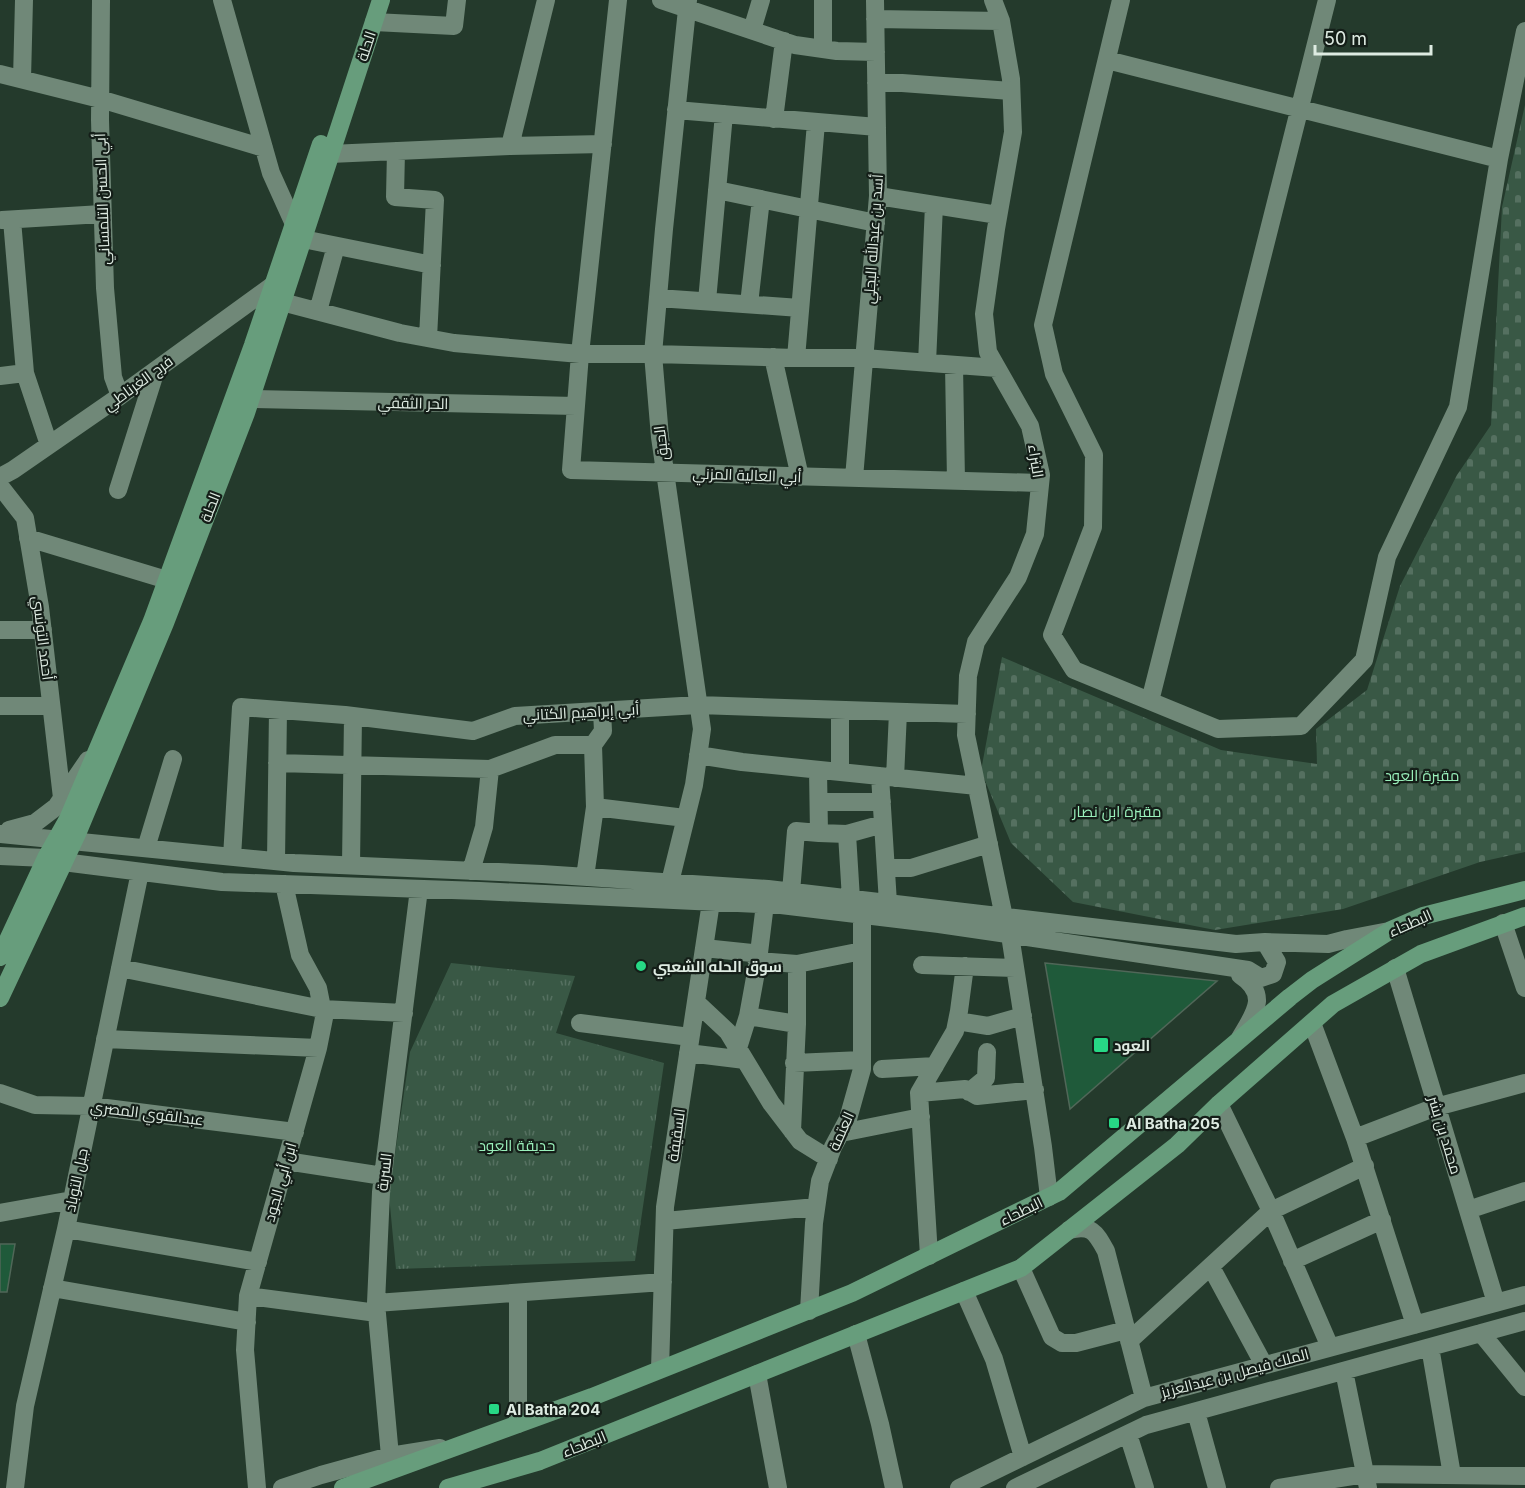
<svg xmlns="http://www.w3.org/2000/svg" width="1525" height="1488" viewBox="0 0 1525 1488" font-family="Inter,Cairo,sans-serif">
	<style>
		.grass { fill: url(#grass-tufts) }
		.cemetery { fill: url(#cemetery-stones) }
		.building { fill: #1f5a3a; stroke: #506758; stroke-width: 1.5 }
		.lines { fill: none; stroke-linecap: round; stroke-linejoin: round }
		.minor { stroke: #708878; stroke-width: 18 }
		.major { stroke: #679d7c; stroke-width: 18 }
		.poi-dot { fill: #27d885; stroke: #141e18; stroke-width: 2 }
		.labels { text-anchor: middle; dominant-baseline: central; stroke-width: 4.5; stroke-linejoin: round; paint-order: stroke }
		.street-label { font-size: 15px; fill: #deebe2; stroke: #141e18 }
		.park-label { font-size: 15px; fill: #9af0bb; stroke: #141e18 }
		.poi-label { font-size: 15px; font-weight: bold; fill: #deebe2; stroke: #141e18; text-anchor: start }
	</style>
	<defs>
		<pattern id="grass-tufts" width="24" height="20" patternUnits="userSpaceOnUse" patternTransform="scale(1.5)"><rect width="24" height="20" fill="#395845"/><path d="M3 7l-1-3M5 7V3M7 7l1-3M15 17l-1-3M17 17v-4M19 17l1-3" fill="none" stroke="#557060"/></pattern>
		<pattern id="cemetery-stones" width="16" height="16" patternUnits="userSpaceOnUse" patternTransform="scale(1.5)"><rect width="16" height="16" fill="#395845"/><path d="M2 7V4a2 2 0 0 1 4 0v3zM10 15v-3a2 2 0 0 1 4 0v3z" fill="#557060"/></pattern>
	</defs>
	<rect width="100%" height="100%" fill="#243a2c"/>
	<path class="grass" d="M 451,963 L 575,976 L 556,1033 L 664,1063 L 635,1261 L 396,1269 L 389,1195 L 410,1052 Z"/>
	<path class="cemetery" d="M 1525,105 L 1525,852 L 1480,862 L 1343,909 L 1215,930 L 1073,902 L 1011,843 L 981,771 L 1002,657 L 1221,750 L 1317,764 L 1316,729 L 1367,690 L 1400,586 L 1457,475 L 1491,425 L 1502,207 Z"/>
	<path class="building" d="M 1045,963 L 1217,981 L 1070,1109 Z
		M 0,1244 L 15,1244 L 7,1292 L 0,1292 Z"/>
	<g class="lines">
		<path class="minor" d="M 101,0 L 100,120 L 105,288 L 113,377 L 120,396
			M 222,0 L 271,173 L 294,224
			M 618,0 L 580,354 L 571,470 L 1040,483
			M 661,0 L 795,45 L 837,51 L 876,52
			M 823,0 L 823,49
			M 993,0 L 1001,21 L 1011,79 L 1013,132 L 996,229 L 984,314 L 988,352 L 1030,426 L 1041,475 L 1035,534 L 1018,577 L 976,642 L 968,676 L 966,735 L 1004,917
			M 1121,0 L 1043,325 L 1054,374 L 1094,455 L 1093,527 L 1052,635 L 1074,670 L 1218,729 L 1301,726 L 1364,660 L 1387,557 L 1458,407 L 1499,159 L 1525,31
			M 875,19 L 1001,21
			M 374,22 L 454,26 L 457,0
			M 752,30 L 761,0
			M 1107,60 L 1499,159
			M 0,74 L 100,99 L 264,148
			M 22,79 L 24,0
			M 876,83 L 902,83 L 1011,91
			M 676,110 L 877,127
			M 774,119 L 784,41
			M 510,146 L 546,0
			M 396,151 L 395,197 L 435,200 L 428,338
			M 330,154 L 510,146 L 603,144
			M 717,190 L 876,223
			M 878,196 L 998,215
			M 2,220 L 102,214
			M 12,220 L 25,373 L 49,445
			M 303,239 L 432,265
			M 658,298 L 800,308
			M 707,301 L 724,114
			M 282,302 L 400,333 L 454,343 L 580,354 L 653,354 L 796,358 L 864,358 L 997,368
			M 749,304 L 761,199
			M 318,311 L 336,246
			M 773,357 L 800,477
			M 796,358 L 816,123
			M 927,363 L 934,205
			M 954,365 L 956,481
			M 0,376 L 25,373
			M 250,399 L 576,406
			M 0,477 L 13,470 L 120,396 L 273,285
			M 854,478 L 878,196 L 875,0
			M 0,486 L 25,518 L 40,607 L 62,798
			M 118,490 L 156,370
			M 28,538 L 167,580
			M 0,630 L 43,630
			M 1150,701 L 1327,0
			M 0,706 L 51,706
			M 698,755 L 742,762 L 977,786
			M 277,763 L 490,769 L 555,745 L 593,745
			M 840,772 L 840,710
			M 880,776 L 888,903
			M 895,778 L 898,712
			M 819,802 L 882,802
			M 595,807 L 685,818
			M 9,830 L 35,823 L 56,807 L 88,760
			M 819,833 L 847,834 L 883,824
			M 0,834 L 294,863 L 542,874 L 768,889 L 1236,944 L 1265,942 L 1328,944 L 1347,939 L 1389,931
			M 847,834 L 851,899
			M 146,848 L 173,759
			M 0,856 L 46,858 L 63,862 L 222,882 L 480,891 L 781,905 L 939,924 L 1248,970 L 1261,978 L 1273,974 L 1277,962 L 1265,942
			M 232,857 L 241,707 L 345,715 L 473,731 L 515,716 L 698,705 L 967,714
			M 276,861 L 278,710
			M 351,865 L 353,716
			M 886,868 L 911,868 L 989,844
			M 471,871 L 484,827 L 490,769
			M 585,877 L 595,807 L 593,745 L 603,731 L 602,711
			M 670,882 L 694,785 L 702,729 L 660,437 L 653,354 L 664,229 L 688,0
			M 791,892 L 796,831 L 819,833 L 818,770
			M 1503,923 L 1525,988
			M 1010,935 L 1043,1147 L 1049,1197
			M 704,948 L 752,953 L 758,961 L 797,964 L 862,951
			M 922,965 L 1015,968
			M 120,968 L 322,1009 L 404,1013
			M 1395,968 L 1496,1303
			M 696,1002 L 728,1032 L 771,1103 L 800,1141 L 829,1159
			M 748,1016 L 797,1024
			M 957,1021 L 988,1026 L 1023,1016
			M 580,1023 L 690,1037
			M 1312,1023 L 1355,1138 L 1415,1325
			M 1240,1038 C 1254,1014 1270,995 1240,975
			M 105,1039 L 318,1048
			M 738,1048 L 748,1016 L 758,961 L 765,904
			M 688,1053 L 745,1060
			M 794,1063 L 862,1060
			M 882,1069 L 935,1066
			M 969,1092 L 986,1078 L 987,1052
			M 0,1093 L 35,1105 L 91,1106 L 295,1132
			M 919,1093 L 965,1089 L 977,1096 L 1035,1090
			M 1219,1104 L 1271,1211 L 1330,1347
			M 792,1131 L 797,1024 L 797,964
			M 841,1133 L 921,1117
			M 1355,1138 L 1436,1107 L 1525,1083
			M 286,1161 L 383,1176
			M 1468,1210 L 1525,1191
			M 0,1213 L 72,1200
			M 665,1221 L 816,1207
			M 66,1229 L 258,1262
			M 1069,1230 C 1092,1224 1096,1233 1106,1251 L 1144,1398
			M 929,1256 L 919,1093 L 955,1031 L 959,1011 L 965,966
			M 1292,1261 L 1382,1220
			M 1211,1267 L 1264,1365
			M 1021,1268 L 1052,1337 L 1062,1343 L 1076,1343 L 1126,1330
			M 52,1288 L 247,1322
			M 964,1291 L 994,1359 L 1023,1457
			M 518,1293 L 518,1424
			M 248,1296 L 377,1313
			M 376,1303 L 663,1282
			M 809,1311 L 814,1223 L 820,1181 L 833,1147 L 848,1119 L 862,1069 L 862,915
			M 1481,1333 L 1525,1387
			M 856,1334 L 880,1424 L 894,1488
			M 1129,1341 L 1271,1211 L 1365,1166
			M 1430,1347 L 1452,1475
			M 660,1369 L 665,1207 L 711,902
			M 1344,1371 L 1368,1488
			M 757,1374 L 778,1488
			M 1196,1412 L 1217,1488
			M 1128,1434 L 1145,1488
			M 390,1456 L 376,1303 L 381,1192 L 419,889
			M 15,1488 L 25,1406 L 66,1229 L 140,872
			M 257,1488 L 245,1350 L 248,1296 L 318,1048 L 324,1018 L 318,988 L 300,955 L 284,884
			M 282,1488 L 321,1475 L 390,1456 L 440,1448
			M 959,1488 L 1144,1398 L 1525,1295
			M 1015,1488 L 1146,1425 L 1525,1321
			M 1279,1488 L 1365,1474 L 1525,1476"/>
		<path class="major" d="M 0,957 L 46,858 L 68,819 L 152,621 L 253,345 L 321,144
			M 0,998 L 77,834 L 165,623 L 246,413 L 381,0
			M 343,1488 L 592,1397 L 852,1293 L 1059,1192 L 1290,997 L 1312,980 L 1391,930 L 1423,916 L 1525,890
			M 448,1488 L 540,1461 L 1021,1268 L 1177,1145 L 1219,1104 L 1333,1004 L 1421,954 L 1525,916"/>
	</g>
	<g class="poi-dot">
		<circle cx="641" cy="966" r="6"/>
		<rect x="1093" y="1037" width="16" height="16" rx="3"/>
		<rect x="1108" y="1117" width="12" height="12" rx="3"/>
		<rect x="488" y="1403" width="12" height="12" rx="3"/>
	</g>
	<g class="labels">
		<g class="street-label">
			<text transform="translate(366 46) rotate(-72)">الحلة</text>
			<text transform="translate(102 199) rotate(-92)">أبي الحسن التلمساني</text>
			<text transform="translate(873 239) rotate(-86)">أسد بن عبدالله البجلي</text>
			<text transform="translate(138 383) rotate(-36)">فرج الغرناطي</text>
			<text transform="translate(413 403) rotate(1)">الحر الثقفي</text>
			<text transform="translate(661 443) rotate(-97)">الحبق</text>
			<text transform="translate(1036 461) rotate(81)">البتراء</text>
			<text transform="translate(747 475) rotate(2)">أبي العالية المزني</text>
			<text transform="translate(210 507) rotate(-69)">الحلة</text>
			<text transform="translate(43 638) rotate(83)">أحمد التونسي</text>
			<text transform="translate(581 712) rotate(-3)">أبي إبراهيم الكتاني</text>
			<text transform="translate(1410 923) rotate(-24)">البطحاء</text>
			<text transform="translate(147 1113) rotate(7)">عبدالقوي المصري</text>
			<text transform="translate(841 1131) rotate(-66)">العتمة</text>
			<text transform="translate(676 1135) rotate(-82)">السقيفة</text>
			<text transform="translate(1445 1135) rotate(73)">محمد بن بشر</text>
			<text transform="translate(384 1172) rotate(-83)">السربة</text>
			<text transform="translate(76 1180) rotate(-78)">جبل التوباد</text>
			<text transform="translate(280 1182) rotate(-74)">ابن أبي الجود</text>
			<text transform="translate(1021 1211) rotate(-26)">البطحاء</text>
			<text transform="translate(1235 1373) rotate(-15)">الملك فيصل بن عبدالعزيز</text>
			<text transform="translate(584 1444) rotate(-22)">البطحاء</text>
		</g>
		<g class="park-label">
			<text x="1422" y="775">مقبرة العود</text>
			<text x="1117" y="811">مقبرة ابن نصار</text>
			<text x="517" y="1145">حديقة العود</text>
		</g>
		<g class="poi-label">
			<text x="653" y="966">سوق الحله الشعبي</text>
			<text x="1114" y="1045">العود</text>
			<text x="1126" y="1123">Al Batha 205</text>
			<text x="506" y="1409">Al Batha 204</text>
		</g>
	</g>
	<path d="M1315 45v9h116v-9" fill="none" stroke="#deebe2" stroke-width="3"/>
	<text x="1324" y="45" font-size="18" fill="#deebe2" stroke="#141e18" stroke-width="4.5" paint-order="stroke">50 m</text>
</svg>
